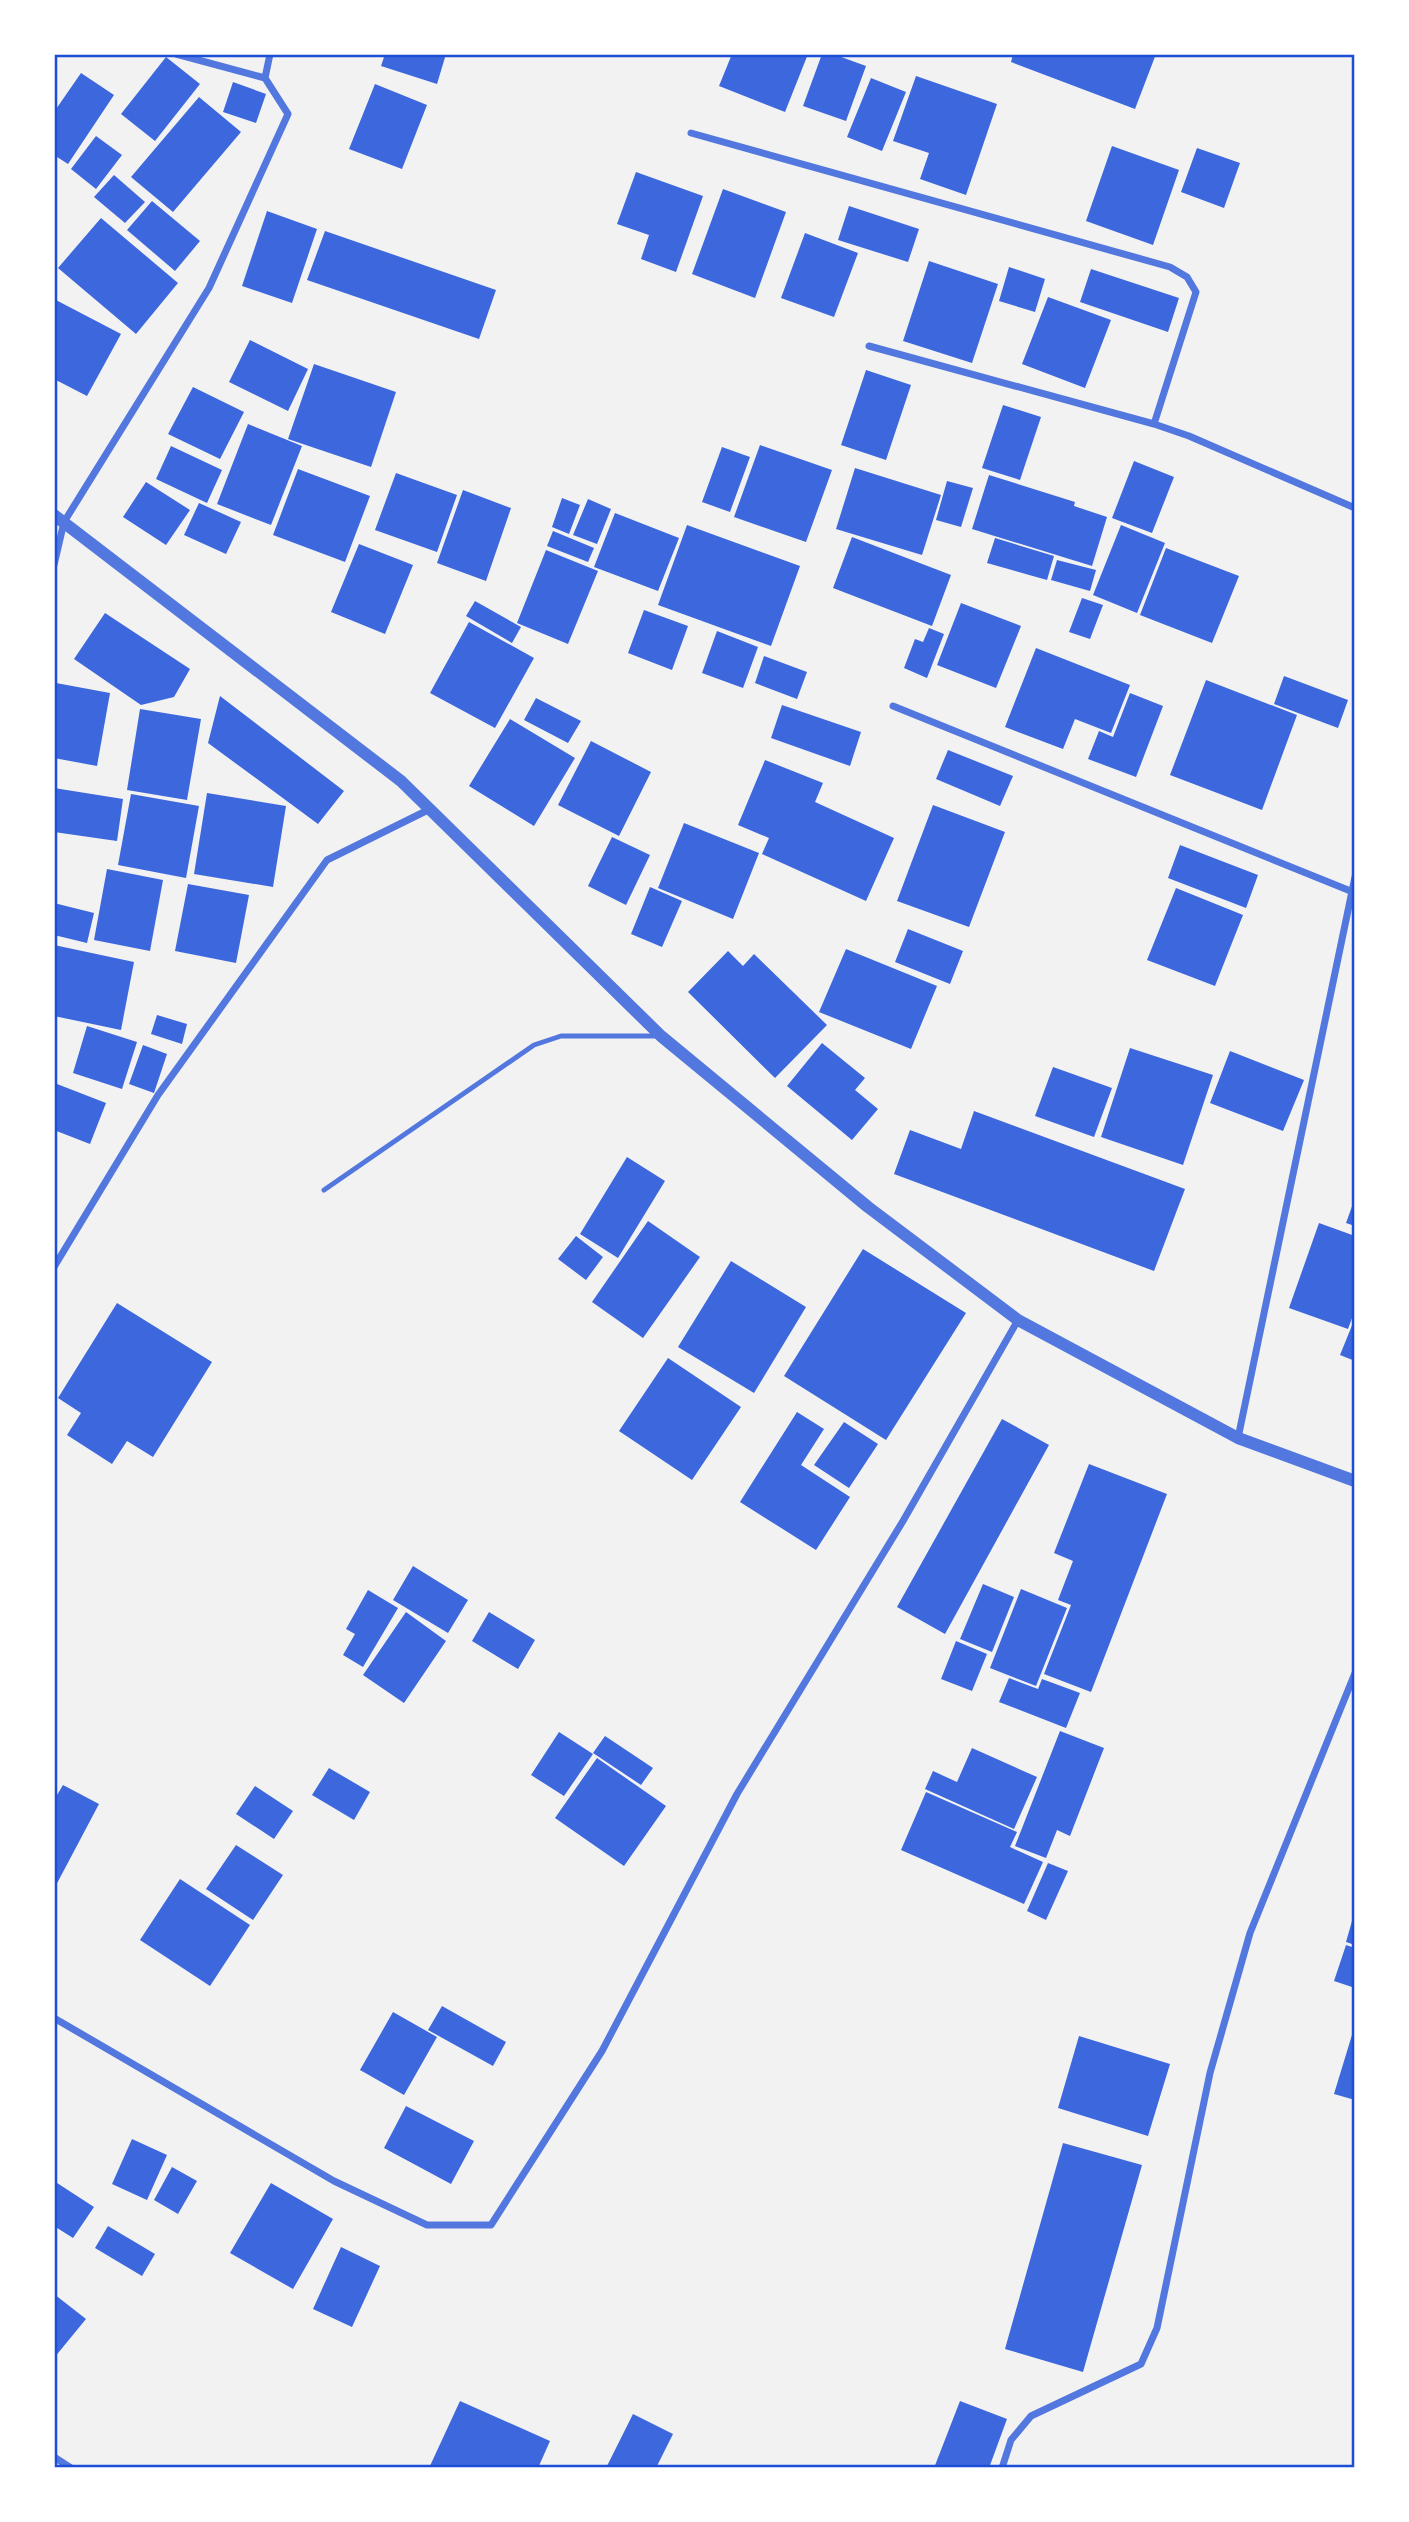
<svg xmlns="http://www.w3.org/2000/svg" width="1409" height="2522" viewBox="0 0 1409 2522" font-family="'Public Sans',sans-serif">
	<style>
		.building { fill: #3d67dc }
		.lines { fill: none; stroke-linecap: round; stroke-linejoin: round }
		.service { stroke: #5277de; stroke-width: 5 }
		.minor { stroke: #5277de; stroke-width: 7 }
		.tertiary { stroke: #5277de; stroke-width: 12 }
		.neatline { fill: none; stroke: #1d4ed8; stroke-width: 2.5 }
	</style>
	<rect width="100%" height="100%" fill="#f2f2f2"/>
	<path class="building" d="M 385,54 L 446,54 L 437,84 L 381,66 Z
		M 732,54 L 808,54 L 785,112 L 719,86 Z
		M 822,54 L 833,54 L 866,66 L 846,121 L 803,106 Z
		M 1013,54 L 1156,54 L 1135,109 L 1011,62 Z
		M 166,57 L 200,84 L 155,141 L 121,114 Z
		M 81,73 L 114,95 L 68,164 L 54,155 L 54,112 Z
		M 916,76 L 997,104 L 966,195 L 920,179 L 929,153 L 893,141 Z
		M 871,78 L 906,92 L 882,151 L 847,137 Z
		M 233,82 L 266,94 L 256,123 L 223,112 Z
		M 375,84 L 427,105 L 402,169 L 349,149 Z
		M 199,97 L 241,132 L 173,212 L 131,177 Z
		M 96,136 L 122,155 L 96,189 L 71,169 Z
		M 1112,146 L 1179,170 L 1153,245 L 1086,221 Z
		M 1197,148 L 1240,163 L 1224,208 L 1181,192 Z
		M 636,172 L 703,196 L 676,272 L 641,259 L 649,235 L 617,224 Z
		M 114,175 L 145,202 L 125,223 L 94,197 Z
		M 723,189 L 786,212 L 755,298 L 692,274 Z
		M 152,201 L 200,241 L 175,271 L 127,230 Z
		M 849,206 L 919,229 L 908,262 L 838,240 Z
		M 267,211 L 317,229 L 292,303 L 242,286 Z
		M 101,218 L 178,283 L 136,334 L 58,268 Z
		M 325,231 L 496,290 L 479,339 L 307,280 Z
		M 805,233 L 858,253 L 834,317 L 781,298 Z
		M 929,261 L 998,284 L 972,363 L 903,341 Z
		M 1009,267 L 1045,279 L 1035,312 L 999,301 Z
		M 1091,269 L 1179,298 L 1168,332 L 1080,302 Z
		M 1048,297 L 1111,320 L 1085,388 L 1022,364 Z
		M 54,299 L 121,334 L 87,396 L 54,379 Z
		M 250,340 L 308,369 L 288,411 L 229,382 Z
		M 314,364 L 396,392 L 371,467 L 288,439 Z
		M 866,370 L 911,385 L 886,460 L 841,445 Z
		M 193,387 L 244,412 L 220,459 L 168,434 Z
		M 1003,405 L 1041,417 L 1020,480 L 982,468 Z
		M 248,424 L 302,446 L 271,525 L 217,504 Z
		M 760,445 L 832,470 L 806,542 L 734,517 Z
		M 171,446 L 222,470 L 207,503 L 156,479 Z
		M 722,447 L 750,457 L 730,512 L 702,502 Z
		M 1134,461 L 1174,477 L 1152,533 L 1112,518 Z
		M 855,468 L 941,495 L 922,555 L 836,529 Z
		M 298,469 L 370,496 L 345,562 L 273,535 Z
		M 396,473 L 457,495 L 437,552 L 375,530 Z
		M 989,475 L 1075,502 L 1074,506 L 1107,517 L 1092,566 L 972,529 Z
		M 947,481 L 973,488 L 961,527 L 936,520 Z
		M 146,482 L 190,510 L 166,545 L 123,517 Z
		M 463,490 L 511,508 L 486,581 L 437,563 Z
		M 562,498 L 580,505 L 569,534 L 552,527 Z
		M 588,499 L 611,509 L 597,544 L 573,535 Z
		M 199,503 L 241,522 L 226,554 L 184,535 Z
		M 615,513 L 679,538 L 658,591 L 594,567 Z
		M 687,525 L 800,566 L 771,646 L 658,605 Z
		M 1121,525 L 1165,543 L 1137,613 L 1093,595 Z
		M 553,531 L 594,548 L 588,562 L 547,546 Z
		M 852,537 L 951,575 L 932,626 L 833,588 Z
		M 995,538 L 1054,556 L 1047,580 L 987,563 Z
		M 359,544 L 413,565 L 385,634 L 331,612 Z
		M 1166,548 L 1239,576 L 1212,643 L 1140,615 Z
		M 546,550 L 598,571 L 568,644 L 517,623 Z
		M 1057,560 L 1096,570 L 1090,591 L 1051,580 Z
		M 1082,598 L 1103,605 L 1090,639 L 1069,632 Z
		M 475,601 L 521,627 L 512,643 L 466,616 Z
		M 961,603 L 1021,626 L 996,688 L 937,665 Z
		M 644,610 L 688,626 L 672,670 L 628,653 Z
		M 105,613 L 190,669 L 174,697 L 141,705 L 74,659 Z
		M 469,622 L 534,658 L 495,728 L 430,693 Z
		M 929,628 L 944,634 L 927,678 L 904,668 L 915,639 L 923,642 Z
		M 717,631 L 758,647 L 743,688 L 702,673 Z
		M 1036,648 L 1130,685 L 1111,733 L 1075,719 L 1063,749 L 1005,727 Z
		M 764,656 L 807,672 L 797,699 L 755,683 Z
		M 1284,676 L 1348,700 L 1338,728 L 1274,704 Z
		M 1206,680 L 1297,715 L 1262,810 L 1170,775 Z
		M 56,683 L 110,693 L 97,766 L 54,758 Z
		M 1130,693 L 1163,706 L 1136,777 L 1088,759 L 1099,731 L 1113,737 Z
		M 220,696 L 344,791 L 318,824 L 208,743 Z
		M 536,698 L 581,721 L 568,743 L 524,720 Z
		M 782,705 L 861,732 L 850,766 L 771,738 Z
		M 140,709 L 201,719 L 187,800 L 127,790 Z
		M 510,719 L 575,758 L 534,826 L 469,786 Z
		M 591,741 L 651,772 L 619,836 L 558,805 Z
		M 948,750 L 1013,776 L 1000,806 L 936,779 Z
		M 765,760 L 823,783 L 815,802 L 894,838 L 866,901 L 762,854 L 769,838 L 738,825 Z
		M 54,788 L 123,799 L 117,841 L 54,832 Z
		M 207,793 L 286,806 L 273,887 L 194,874 Z
		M 131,794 L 199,806 L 186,878 L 118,865 Z
		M 933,805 L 1005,832 L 969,927 L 897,901 Z
		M 684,823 L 759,853 L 733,919 L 658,888 Z
		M 612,837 L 650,855 L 626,905 L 588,886 Z
		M 1180,845 L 1258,875 L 1246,908 L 1168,878 Z
		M 107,869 L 163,880 L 150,951 L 94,940 Z
		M 188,884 L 249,895 L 236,963 L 175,951 Z
		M 650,887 L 682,901 L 662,947 L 631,934 Z
		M 1176,888 L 1243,915 L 1215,986 L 1147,960 Z
		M 54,903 L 94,913 L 87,943 L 54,935 Z
		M 908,929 L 963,951 L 950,984 L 895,962 Z
		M 54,945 L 134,962 L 121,1030 L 54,1016 Z
		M 846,949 L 937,986 L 911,1049 L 819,1012 Z
		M 728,951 L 743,966 L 754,954 L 827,1025 L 775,1078 L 688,992 Z
		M 157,1015 L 187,1024 L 182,1044 L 151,1034 Z
		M 87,1026 L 137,1042 L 122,1089 L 73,1073 Z
		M 822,1043 L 865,1078 L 855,1090 L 878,1109 L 852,1140 L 787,1086 Z
		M 143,1045 L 167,1054 L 154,1093 L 129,1084 Z
		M 1130,1048 L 1213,1075 L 1183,1165 L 1101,1137 Z
		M 1230,1051 L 1304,1080 L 1283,1131 L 1210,1103 Z
		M 1053,1067 L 1112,1088 L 1094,1137 L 1035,1116 Z
		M 57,1084 L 106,1103 L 90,1144 L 54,1130 L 54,1090 Z
		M 974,1111 L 1185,1189 L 1154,1271 L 894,1174 L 910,1130 L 961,1149 Z
		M 627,1157 L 665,1181 L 618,1258 L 580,1234 Z
		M 1355,1198 L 1355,1226 L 1346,1223 Z
		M 648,1221 L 700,1257 L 643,1338 L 592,1302 Z
		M 1319,1223 L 1355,1236 L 1355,1310 L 1348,1329 L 1289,1308 Z
		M 576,1236 L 603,1257 L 586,1280 L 558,1259 Z
		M 863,1249 L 966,1313 L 886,1440 L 784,1376 Z
		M 731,1261 L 806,1307 L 754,1393 L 678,1347 Z
		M 117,1303 L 212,1362 L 153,1457 L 127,1441 L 112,1464 L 67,1435 L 81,1413 L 58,1398 Z
		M 1355,1318 L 1355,1361 L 1340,1355 Z
		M 668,1358 L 741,1407 L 692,1480 L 619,1431 Z
		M 797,1412 L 824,1429 L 801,1465 L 850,1497 L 816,1550 L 740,1502 Z
		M 1002,1419 L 1049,1445 L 945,1634 L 897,1607 Z
		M 844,1422 L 878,1444 L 849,1488 L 814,1465 Z
		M 1089,1464 L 1167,1494 L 1091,1692 L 1044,1674 L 1071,1605 L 1058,1600 L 1073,1561 L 1054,1553 Z
		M 413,1566 L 468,1600 L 448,1633 L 393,1600 Z
		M 983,1584 L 1014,1597 L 992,1652 L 960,1639 Z
		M 1021,1589 L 1067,1608 L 1036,1686 L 990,1668 Z
		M 368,1590 L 398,1608 L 363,1667 L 343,1655 L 355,1634 L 346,1629 Z
		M 406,1612 L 446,1641 L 404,1703 L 363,1675 Z
		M 489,1612 L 535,1640 L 518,1669 L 472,1641 Z
		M 956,1641 L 987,1654 L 972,1691 L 941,1679 Z
		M 1009,1678 L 1038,1689 L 1042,1679 L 1080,1693 L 1066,1728 L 999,1702 Z
		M 1060,1731 L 1104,1748 L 1070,1836 L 1057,1830 L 1046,1858 L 1015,1846 Z
		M 559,1732 L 593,1754 L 564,1796 L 531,1775 Z
		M 605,1736 L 653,1768 L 641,1785 L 593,1753 Z
		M 972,1748 L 1037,1777 L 1014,1829 L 925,1789 L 933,1771 L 957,1782 Z
		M 597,1758 L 666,1806 L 624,1866 L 555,1818 Z
		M 329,1768 L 370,1792 L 354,1820 L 312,1795 Z
		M 63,1785 L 99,1804 L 54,1889 L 54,1800 Z
		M 255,1786 L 293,1811 L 274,1839 L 236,1814 Z
		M 926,1792 L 1017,1832 L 1010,1847 L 1043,1862 L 1024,1904 L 901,1850 Z
		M 236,1845 L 283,1875 L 253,1920 L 206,1889 Z
		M 1048,1863 L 1068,1871 L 1046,1920 L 1027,1911 Z
		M 180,1879 L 250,1925 L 210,1986 L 140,1940 Z
		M 1354,1914 L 1355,1914 L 1355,1945 L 1346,1942 Z
		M 1346,1945 L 1355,1948 L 1355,1988 L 1334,1981 Z
		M 442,2006 L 506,2042 L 493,2066 L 428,2030 Z
		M 393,2012 L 437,2037 L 404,2095 L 360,2070 Z
		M 1355,2025 L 1355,2100 L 1334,2094 Z
		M 1079,2036 L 1170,2064 L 1148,2136 L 1058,2108 Z
		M 406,2106 L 474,2141 L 451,2184 L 384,2148 Z
		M 132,2139 L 167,2155 L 147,2200 L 112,2184 Z
		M 1063,2143 L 1142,2165 L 1083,2372 L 1005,2349 Z
		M 172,2167 L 197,2181 L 178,2214 L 154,2200 Z
		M 54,2181 L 94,2207 L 73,2238 L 54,2226 Z
		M 271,2183 L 333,2219 L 293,2289 L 230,2253 Z
		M 108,2226 L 155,2254 L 142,2276 L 95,2248 Z
		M 341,2247 L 380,2266 L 352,2327 L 313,2309 Z
		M 54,2294 L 86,2319 L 54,2358 Z
		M 460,2401 L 550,2441 L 538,2468 L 429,2468 Z
		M 960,2401 L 1007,2419 L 989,2468 L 934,2468 Z
		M 633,2414 L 673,2434 L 656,2468 L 606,2468 Z"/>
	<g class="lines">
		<path class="service" d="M 324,1190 L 534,1045 L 561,1036 L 660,1036"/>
		<path class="minor" d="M 176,54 L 265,78
			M 691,133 L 1170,267 L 1187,277 L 1196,292 L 1154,424 L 1189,436 L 1355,508
			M 869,346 L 1154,424
			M 54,565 L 64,522 L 209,288 L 288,114 L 265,78 L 270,54
			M 893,706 L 1353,892
			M 54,1267 L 158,1095 L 327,860 L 430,809
			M 1238,1438 L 1355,877
			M 54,2018 L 334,2181 L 427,2225 L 491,2225 L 602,2051 L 737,1794 L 903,1521 L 1018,1320
			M 54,2457 L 71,2468
			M 1002,2468 L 1011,2440 L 1031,2416 L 1141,2364 L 1157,2328 L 1210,2073 L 1250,1933 L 1355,1673"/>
		<path class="tertiary" d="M 54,515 L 401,781 L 661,1036 L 868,1207 L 1018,1320 L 1238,1438 L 1355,1481"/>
	</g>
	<rect width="1409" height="2522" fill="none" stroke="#ffffff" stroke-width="112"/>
	<rect x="56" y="56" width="1297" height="2410" class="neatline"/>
</svg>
